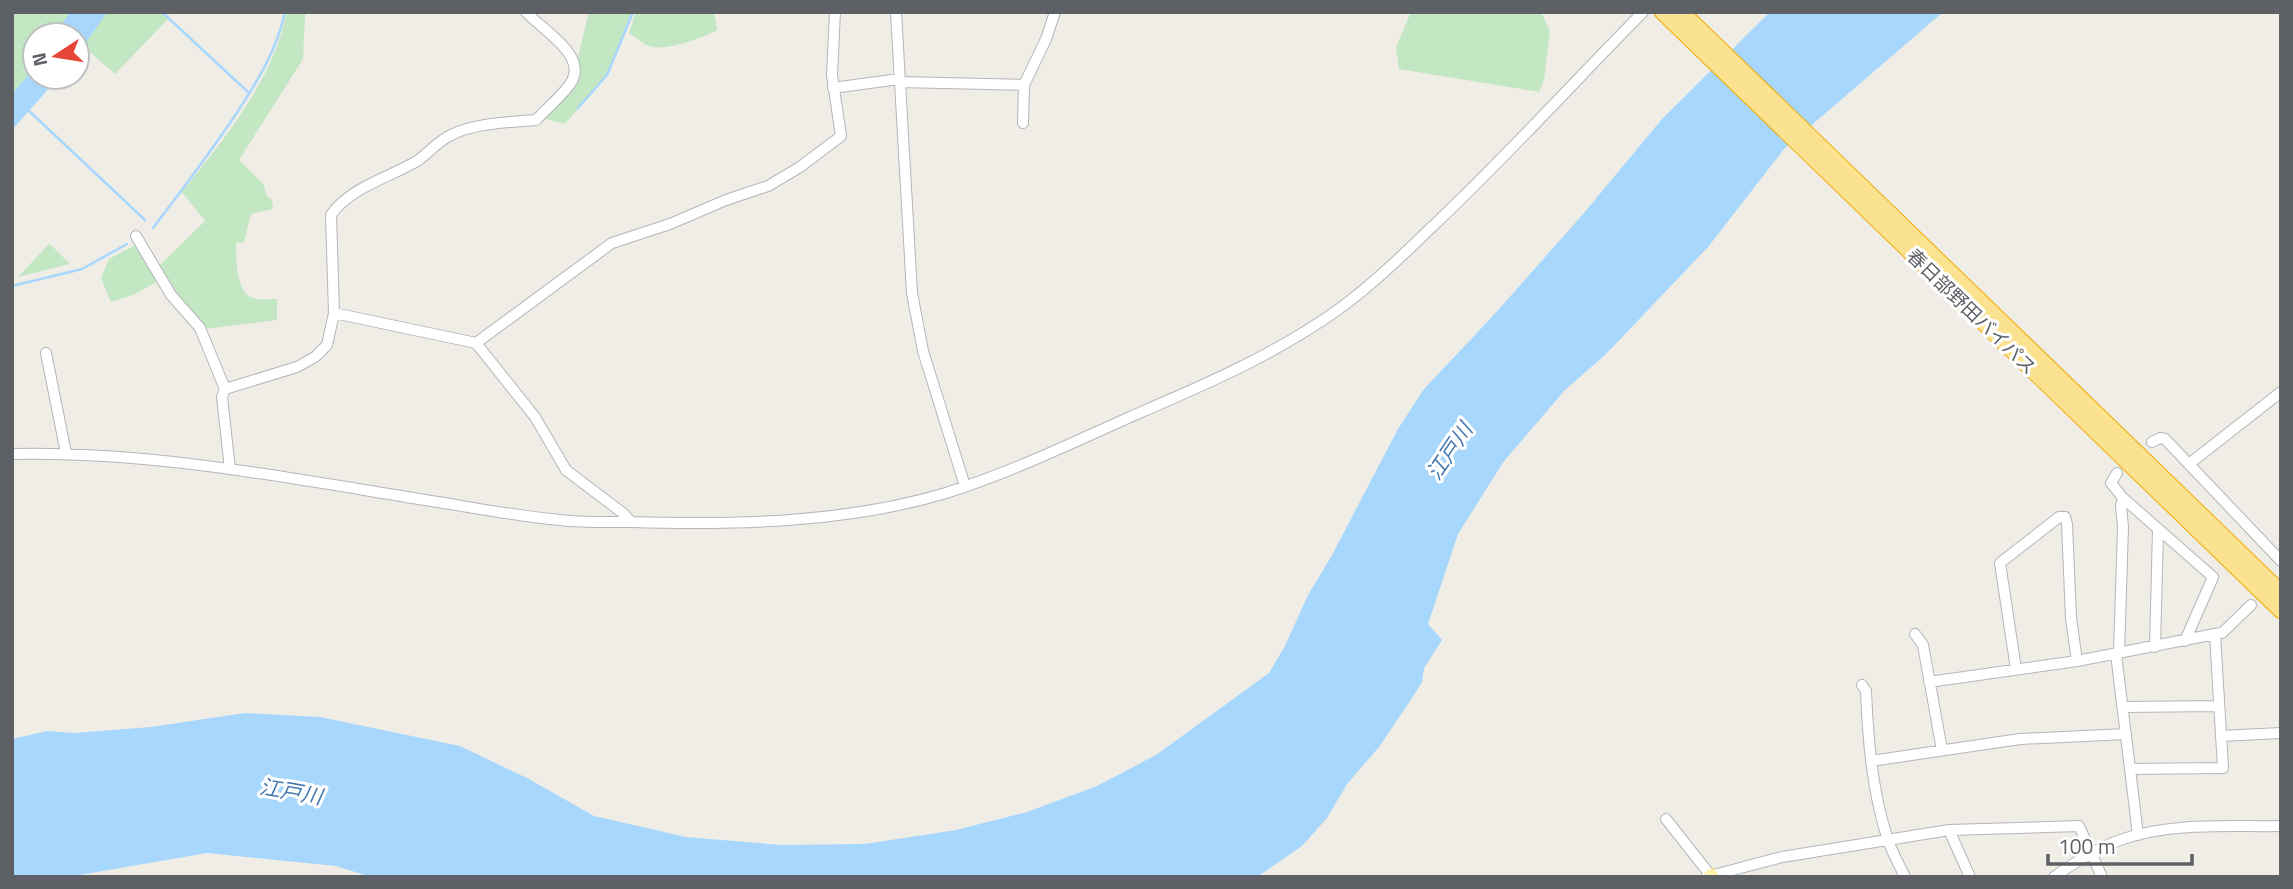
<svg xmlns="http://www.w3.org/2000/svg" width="2293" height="889" viewBox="0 0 2293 889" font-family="'Titillium Web','Noto Sans JP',sans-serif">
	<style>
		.green { fill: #c3e6c3 }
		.water { fill: #a8d7fd }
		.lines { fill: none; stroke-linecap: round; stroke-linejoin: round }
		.stream { stroke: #a8d7fd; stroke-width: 2.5 }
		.minor-casing { stroke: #b3b6ba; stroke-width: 12 }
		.major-casing { stroke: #efc95f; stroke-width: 16 }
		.highway-casing { stroke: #f1ab04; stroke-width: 18 }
		.minor { stroke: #fff; stroke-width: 10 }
		.major { stroke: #fef2ad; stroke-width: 14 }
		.highway { stroke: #fbe291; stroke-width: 16 }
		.labels { text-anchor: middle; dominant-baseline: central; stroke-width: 6; stroke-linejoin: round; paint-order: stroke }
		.street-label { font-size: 19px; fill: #5d6166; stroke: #fff }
		.water-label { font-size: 21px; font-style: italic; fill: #4377b0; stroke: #fff }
	</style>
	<rect width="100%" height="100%" fill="#efede6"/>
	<path class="green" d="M 12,12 L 70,12 L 61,26 L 35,35 L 35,67 L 12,94 Z
		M 107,12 L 161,12 L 168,19 L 115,74 L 83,46 Z
		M 287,12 L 308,12 L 305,15 L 303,59 L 239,160 L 263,184 L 267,196 L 272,200 L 273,209 L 251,214 L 244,242 L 236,243 C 236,257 236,287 249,296 C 256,301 269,299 277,299 L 277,320 L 204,329 L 157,268 L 205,221 L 182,192 C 224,139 273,81 287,12 Z
		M 589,12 L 633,12 L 607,74 L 565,124 L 542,118 L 578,73 L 580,67 L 577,61 Z
		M 636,12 L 714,12 L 717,30 C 703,38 668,50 653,47 C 645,46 636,37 629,33 Z
		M 1411,12 L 1541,12 L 1550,31 L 1544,80 L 1539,92 L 1399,69 L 1396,47 Z
		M 49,243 L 70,264 L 18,277 L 49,244 Z
		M 137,244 L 160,280 L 133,295 L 111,302 L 101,278 L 109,259 Z"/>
	<path class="water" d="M 70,12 L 107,12 L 77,56 L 77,35 L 39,35 L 61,26 Z
		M 1770,12 L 1943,12 L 1784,149 L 1708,247 L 1606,354 L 1565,390 L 1504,461 L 1458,534 L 1428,624 L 1442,640 L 1424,668 L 1422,682 L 1414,695 L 1379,747 L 1347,784 L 1327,818 L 1302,846 L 1257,877 L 371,877 L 336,866 L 207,853 L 68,877 L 12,877 L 12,739 L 47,731 L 74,733 L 151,727 L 245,713 L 320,717 L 460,746 L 529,779 L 594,816 L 686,837 L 781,845 L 865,844 L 956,830 L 1027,812 L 1097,786 L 1156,755 L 1269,673 L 1285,646 L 1308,595 L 1331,557 L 1398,429 L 1424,389 L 1491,318 L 1584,213 L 1662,119 Z
		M 35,67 L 35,77 L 59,77 L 12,130 L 12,94 Z"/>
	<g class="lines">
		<path class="stream" d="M 162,12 L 249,93
			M 578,108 L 607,75 L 633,12
			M 27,109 L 145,220
			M 153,228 C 182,190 210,153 236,114 C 257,82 277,50 285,12
			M 12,286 L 82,269 L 127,244"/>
		<defs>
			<path id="minor" d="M 896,12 L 912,293 L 923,351 L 965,486
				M 900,82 L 1024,85
				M 833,88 L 899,79
				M 1023,123 L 1024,85 L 1046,39 L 1055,12
				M 136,236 L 171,295 L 200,328 L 225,389 L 222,397 L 230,469
				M 334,313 L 476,343 L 535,417 L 566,470 L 624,514 L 631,522
				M 476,343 L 612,243 L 670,224 L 726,200 L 768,186 L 800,167 L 841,136 L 832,75 L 835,12
				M 46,353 L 66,453
				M 225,389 L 297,367 L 315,357 L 327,345 L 334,313 L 331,215 C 349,188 390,177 417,161 C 429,153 438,141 451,135 C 474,123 511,122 536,120 C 547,108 561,97 570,84 C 590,56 542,30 526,12
				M 2152,442 L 2160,438 L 2165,439 L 2281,561
				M 12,454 C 151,451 289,478 425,500 C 470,507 515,516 560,520 C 584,523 608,522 632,522 C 736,525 846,523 946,493 C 1009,473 1070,444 1130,417 C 1202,386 1275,355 1339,309 C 1373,284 1404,254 1434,225 C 1506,157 1573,83 1643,12
				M 2189,464 L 2281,392
				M 2117,473 L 2111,483 L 2123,498 L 2213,577 L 2185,641
				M 1915,634 L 1923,645 L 1942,750
				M 2155,647 L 2158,530
				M 2119,653 L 2123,527 L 2121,505 L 2123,498
				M 2116,654 L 2138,835
				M 2016,669 L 2000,563 L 2059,517 L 2065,517 L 2067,524 L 2071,618 L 2077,661
				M 1929,682 L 2077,661 L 2215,634 L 2222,633 L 2251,605
				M 1862,685 L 1866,691 C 1868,740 1872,790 1887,837 C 1891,851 1899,864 1905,877
				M 2123,707 L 2219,706
				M 2221,736 L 2281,733
				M 1871,761 L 2020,739 L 2126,734
				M 2130,769 L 2223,768 L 2215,634
				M 1666,819 L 1711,876
				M 1949,830 L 1970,877
				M 1706,877 L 1782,857 L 1949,830 L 2079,826 L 2102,877
				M 2054,877 C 2075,862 2096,849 2120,840 C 2170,822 2229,827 2281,826"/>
			<path id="major" d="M 1711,876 L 1712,877"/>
			<path id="highway" d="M 1663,12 L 2281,610
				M 1681,12 L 2281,593"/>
		</defs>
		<use href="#minor" class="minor-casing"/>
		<use href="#major" class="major-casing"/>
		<use href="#highway" class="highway-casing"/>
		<use href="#minor" class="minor"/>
		<use href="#major" class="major"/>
		<use href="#highway" class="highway"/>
	</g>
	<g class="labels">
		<g class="street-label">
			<text transform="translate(1972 311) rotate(44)">春日部野田バイパス</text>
		</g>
		<g class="water-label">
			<text transform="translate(1449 451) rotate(-56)">江戸川</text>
			<text transform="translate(291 791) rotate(10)">江戸川</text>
		</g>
	</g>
	<rect width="2293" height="889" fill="none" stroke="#5d6166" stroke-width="28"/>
	<g transform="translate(56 56) rotate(258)"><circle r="33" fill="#ffffff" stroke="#bec0c2" stroke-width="2"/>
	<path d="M0-5L12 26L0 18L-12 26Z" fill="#e64535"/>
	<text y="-10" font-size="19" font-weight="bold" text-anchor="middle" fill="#5d6166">N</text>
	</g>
	<path d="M2048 854v10h144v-10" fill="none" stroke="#5d6166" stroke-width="3.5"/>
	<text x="2058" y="854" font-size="21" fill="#5d6166" stroke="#ffffff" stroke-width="5" paint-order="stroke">100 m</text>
</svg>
